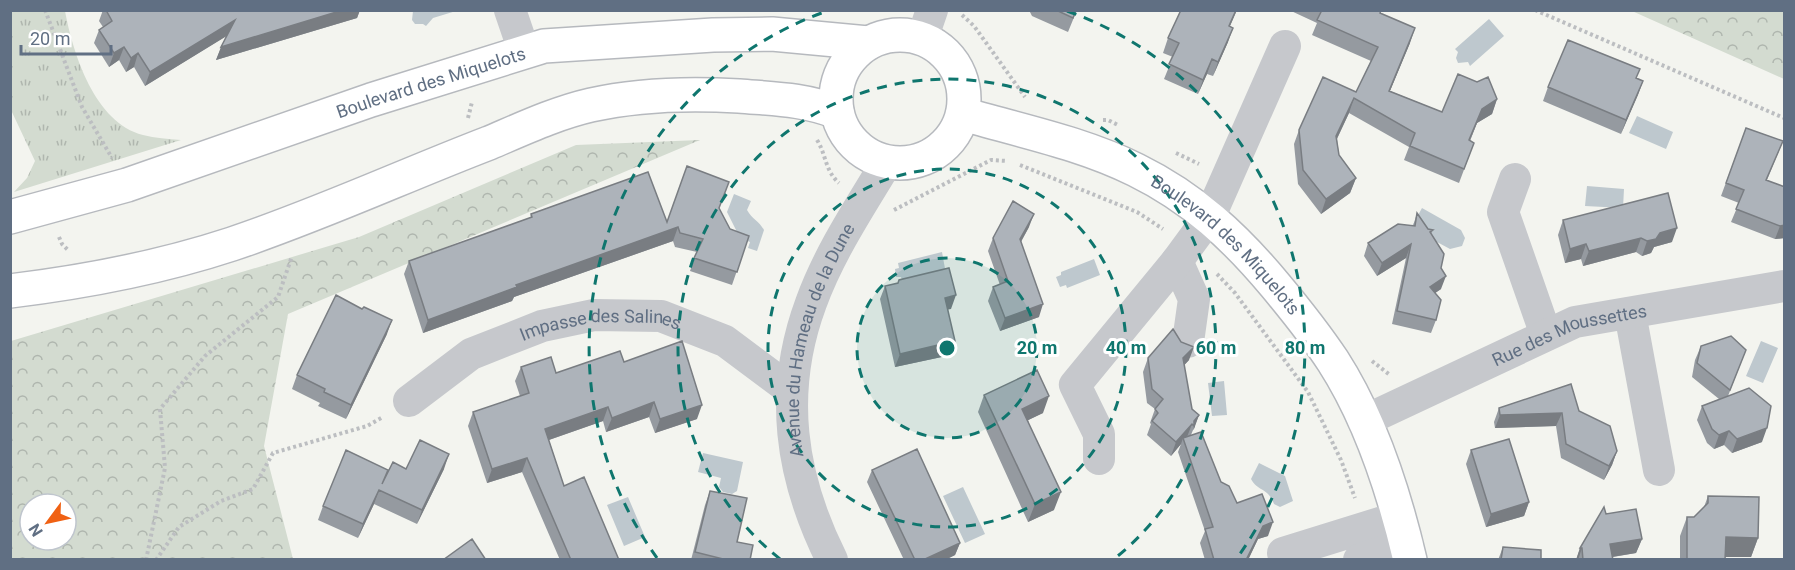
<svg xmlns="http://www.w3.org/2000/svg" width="1795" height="570" viewBox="0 0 1795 570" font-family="Roboto,sans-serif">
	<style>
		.grass { fill: url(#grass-tufts) }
		.forest { fill: url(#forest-crowns); fill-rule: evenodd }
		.water { fill: #bec8ce }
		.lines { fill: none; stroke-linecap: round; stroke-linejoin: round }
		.major-casing { stroke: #b6b9be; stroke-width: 36 }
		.path { stroke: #bcbec1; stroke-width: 4; stroke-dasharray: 3 3; stroke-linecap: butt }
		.minor { stroke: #c6c8cc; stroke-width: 32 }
		.major { stroke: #fff; stroke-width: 33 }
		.wall { fill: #959aa0 }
		.shaded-wall { fill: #797d82 }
		.building { fill: #adb3ba; stroke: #797d82; stroke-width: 1.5 }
		.ring { fill: none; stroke: #0f766e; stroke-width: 3; stroke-dasharray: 10 8 }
		.labels { text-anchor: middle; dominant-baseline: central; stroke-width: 6; stroke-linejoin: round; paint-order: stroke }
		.street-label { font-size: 18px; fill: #606f83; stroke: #fff }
		.centre { fill: #0f766e; stroke: #fff; stroke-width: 3 }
		.ring-label { font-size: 18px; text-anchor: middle; font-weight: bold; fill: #0f766e; stroke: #fff; stroke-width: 6; stroke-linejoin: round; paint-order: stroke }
	</style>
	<defs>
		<pattern id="grass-tufts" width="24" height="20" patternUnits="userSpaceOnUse" patternTransform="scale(1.5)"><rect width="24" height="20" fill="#d3dbd0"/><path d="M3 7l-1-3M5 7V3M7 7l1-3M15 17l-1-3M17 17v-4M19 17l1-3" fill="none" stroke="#afb6ae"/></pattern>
		<pattern id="forest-crowns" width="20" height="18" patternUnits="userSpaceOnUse" patternTransform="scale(1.5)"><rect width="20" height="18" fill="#d3dbd0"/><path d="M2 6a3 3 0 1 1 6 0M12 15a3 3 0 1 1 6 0" fill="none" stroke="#afb6ae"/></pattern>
	</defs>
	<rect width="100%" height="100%" fill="#f3f4ef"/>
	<path class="grass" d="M 10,11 L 65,11 C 73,54 95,123 143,135 C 155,138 168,139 181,140 L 14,192 L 27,178 L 35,161 L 11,110 Z"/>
	<path class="forest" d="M 1632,11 L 1784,11 L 1784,79 Z
		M 700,140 L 288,314 L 264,446 L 293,559 L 11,560 L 11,341 L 359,237 L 576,145 ZM 30,504 L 66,504 L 66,540 L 30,540 Z"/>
	<path class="water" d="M 413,11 L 456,10 L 456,11 L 433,18 L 426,26 L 423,24 L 415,24 L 412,20 Z
		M 1489,19 L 1504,36 L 1470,66 L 1468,62 L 1458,63 L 1456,58 L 1458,52 L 1455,49 Z
		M 1637,116 L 1673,132 L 1666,149 L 1629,133 Z
		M 1587,186 L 1624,189 L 1623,208 L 1585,206 Z
		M 734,194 L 751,201 L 747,210 C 752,219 759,221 764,230 L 757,251 L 748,248 L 750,242 L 740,238 L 727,212 Z
		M 1422,208 L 1461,230 L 1465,238 L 1462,246 L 1450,249 L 1411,228 Z
		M 942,252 L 946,274 L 903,283 L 901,277 L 896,277 L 895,269 L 899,268 L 898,263 Z
		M 1094,259 L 1100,275 L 1067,288 L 1066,285 L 1060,287 L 1056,277 L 1061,275 L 1061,272 Z
		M 1761,341 L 1778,348 L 1763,383 L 1746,376 Z
		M 1224,381 L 1227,415 L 1212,416 L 1208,383 Z
		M 703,453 L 743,462 L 737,491 L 732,494 L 723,492 L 719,487 L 721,478 L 698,472 Z
		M 1259,463 L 1285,476 L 1293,501 L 1280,507 L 1274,504 C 1268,487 1258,492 1251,479 Z
		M 963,487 L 985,534 L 965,543 L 943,496 Z
		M 628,497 L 645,537 L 624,546 L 607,505 Z"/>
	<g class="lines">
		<defs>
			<g id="major">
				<circle cx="900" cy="99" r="64"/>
				<path id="s4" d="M 963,114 C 1021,131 1082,143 1136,170 C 1193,198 1235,237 1275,285 C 1295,309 1315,334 1333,361 C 1371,420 1394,492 1410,560"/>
				<path id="s5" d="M 10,217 L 127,185 L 371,100 L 544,46 L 713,35 L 772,34 L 868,43"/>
				<path d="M 10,291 C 84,282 162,267 232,244 C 319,215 403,176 489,143 C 522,129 556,113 591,105 C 640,94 689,93 739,96 C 775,99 803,99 837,112"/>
			</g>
		</defs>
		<use href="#major" class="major-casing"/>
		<path class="path" d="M 45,10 L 82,107 L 112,158
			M 1535,10 L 1784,118
			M 962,15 L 974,26 L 1025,97
			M 468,118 L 472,102
			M 1103,120 L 1108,120 L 1118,125
			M 817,140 C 826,154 825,171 839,183
			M 1176,153 L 1199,164
			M 1020,165 L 1137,212 L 1163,229
			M 894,210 L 991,160 L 1007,161
			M 59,237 L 62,244 L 68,250
			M 1217,274 L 1235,293 L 1308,392 L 1341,460 L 1355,498
			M 1372,361 L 1390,375
			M 146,560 L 165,468 L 160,409 L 205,356 L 278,297 L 292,256
			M 156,560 L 179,527 L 221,501 L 253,489 L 273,453 L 367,426 L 383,417"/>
		<g class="minor">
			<path d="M 510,10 L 524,51"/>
			<path d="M 922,39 L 932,10"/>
			<path d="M 1515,179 L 1503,212 L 1546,335"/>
			<path d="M 1177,261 L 1194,299 L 1188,342"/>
			<path d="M 1630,313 L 1659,470"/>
			<path id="s1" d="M 409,401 L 471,354 L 542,326 L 594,315 L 661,316 L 725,341 L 792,391"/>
			<path id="s2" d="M 1364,421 L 1575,322 L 1784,286"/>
			<path d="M 1099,459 L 1099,434 L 1075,385 L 1177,261 L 1210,216 L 1285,46"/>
			<path d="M 1283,553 L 1399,517"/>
			<path id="s3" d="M 832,560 C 790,476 778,392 811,303 C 829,253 860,207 887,162"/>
			<path d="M 1359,560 L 1407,544"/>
		</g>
		<use href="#major" class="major"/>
	</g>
	<path class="wall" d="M 103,10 L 360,10 L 357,18 L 216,60 L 226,36 L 145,86 L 134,67 L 126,72 L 119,60 L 109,67 L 94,43 L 99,30 L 103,27 L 99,21 Z
		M 1029,10 L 1077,10 L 1068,32 L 1032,16 Z
		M 1289,10 L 1382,10 L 1381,13 L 1410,43 L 1390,91 L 1442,112 L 1497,99 L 1492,114 L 1477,123 L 1470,141 L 1474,143 L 1459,183 L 1404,160 L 1409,147 L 1349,113 L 1337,139 L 1339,155 L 1356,178 L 1350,193 L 1321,214 L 1298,184 L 1294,144 L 1299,130 L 1356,92 L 1371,61 L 1312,35 L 1317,23 Z
		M 1230,27 L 1228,42 L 1213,76 L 1207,74 L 1198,94 L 1164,79 L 1173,57 L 1163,53 L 1168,38 Z
		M 1636,78 L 1643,81 L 1621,134 L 1543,101 L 1548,87 Z
		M 1746,128 L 1783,141 L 1767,180 L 1785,238 L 1775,239 L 1731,222 L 1739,203 L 1721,196 Z
		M 719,208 L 730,229 L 749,236 L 732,285 L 690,271 L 697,252 L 675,247 L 673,241 L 514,297 L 512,301 L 423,333 L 404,274 L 409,261 L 530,218 L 531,214 L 667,222 Z
		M 1417,213 L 1428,229 L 1433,230 L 1431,234 L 1441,268 L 1441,289 L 1435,293 L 1436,320 L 1431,333 L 1392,324 L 1406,258 L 1377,276 L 1364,256 L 1368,243 L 1413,226 Z
		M 1563,220 L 1672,242 L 1654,247 L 1651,253 L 1642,256 L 1636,252 L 1583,266 L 1581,259 L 1565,263 L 1558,235 Z
		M 1029,227 L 1021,242 L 1039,317 L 1000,331 L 988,301 L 993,287 L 1000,285 L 988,251 L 993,238 Z
		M 885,286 L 951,309 L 948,309 L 951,355 L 895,367 L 880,299 Z
		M 387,334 L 346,419 L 318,406 L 320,403 L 292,389 L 297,375 Z
		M 1701,346 L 1746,350 L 1728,396 L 1762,442 L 1732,453 L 1724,445 L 1714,449 L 1707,443 L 1697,420 L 1702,406 L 1719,399 L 1692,377 L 1695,360 Z
		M 1148,358 L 1189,360 L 1184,365 L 1192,409 L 1199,415 L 1191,435 L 1221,482 L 1237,503 L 1268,536 L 1258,539 L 1248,560 L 1205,560 L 1200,543 L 1205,531 L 1178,452 L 1181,444 L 1171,456 L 1147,435 L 1151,424 L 1150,423 L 1155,409 L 1147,403 L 1143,372 Z
		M 624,362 L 697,419 L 655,433 L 649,417 L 606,432 L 603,421 L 549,440 L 564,486 L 619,560 L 560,560 L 522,472 L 487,483 L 468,426 L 473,412 L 520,396 L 515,381 L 521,367 L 556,373 Z
		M 984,395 L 1043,413 L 1028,420 L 1054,510 L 1028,522 L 978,412 Z
		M 1499,408 L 1579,411 L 1617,451 L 1612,465 L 1604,480 L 1561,458 L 1556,426 L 1495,428 L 1494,422 Z
		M 1471,450 L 1529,502 L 1524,516 L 1486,527 L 1466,464 Z
		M 406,469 L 444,469 L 417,524 L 374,504 L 358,538 L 318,520 L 323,506 L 388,470 Z
		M 872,470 L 960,543 L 955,555 L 945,560 L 904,560 L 867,482 Z
		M 710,491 L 737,542 L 750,560 L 691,560 L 705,505 Z
		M 1708,496 L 1758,538 L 1751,557 L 1725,557 L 1725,560 L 1680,560 L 1680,536 L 1687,517 L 1694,517 L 1704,507 Z
		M 1606,514 L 1642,539 L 1636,553 L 1613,557 L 1613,560 L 1576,560 L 1580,548 Z
		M 1503,547 L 1541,560 L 1498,560 Z"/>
	<path class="shaded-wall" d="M 343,10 L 360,10 L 357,18 L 216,60 L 221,47 Z
		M 1236,10 L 1237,10 L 1224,40 L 1229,26 Z
		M 235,20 L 230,34 L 145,86 L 150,72 Z
		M 1233,28 L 1228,42 L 1213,76 L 1218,62 Z
		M 1415,28 L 1410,43 L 1384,105 L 1389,91 Z
		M 124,47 L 119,60 L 109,67 L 114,53 Z
		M 138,53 L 134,67 L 126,72 L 131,58 Z
		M 1212,59 L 1207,74 L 1198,94 L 1203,80 Z
		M 1643,81 L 1638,95 L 1621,134 L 1626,120 Z
		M 1354,98 L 1349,113 L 1331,151 L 1336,136 Z
		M 1497,99 L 1492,114 L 1477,123 L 1464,155 L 1482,109 Z
		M 1356,178 L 1350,193 L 1321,214 L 1326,199 Z
		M 1034,214 L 1029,227 L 1015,252 L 1020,239 Z
		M 1785,225 L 1785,238 L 1775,239 L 1780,226 Z
		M 678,227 L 673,241 L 514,297 L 512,301 L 423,333 L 428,320 L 516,285 Z
		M 1677,228 L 1672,242 L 1654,247 L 1651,253 L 1642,256 L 1647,241 L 1660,233 Z
		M 1641,238 L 1636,252 L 1583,266 L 1589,251 Z
		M 1411,244 L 1406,258 L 1377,276 L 1382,263 Z
		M 1586,244 L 1581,259 L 1565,263 L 1570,249 Z
		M 1446,276 L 1441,289 L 1425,300 L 1430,287 Z
		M 956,295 L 951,309 L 940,311 L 945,298 Z
		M 1043,304 L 1039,317 L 1000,331 L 1005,318 Z
		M 392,320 L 387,334 L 346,419 L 351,405 Z
		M 955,341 L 951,355 L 895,367 L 900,354 Z
		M 1194,347 L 1189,360 L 1178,372 L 1183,358 Z
		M 1049,396 L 1043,413 L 1016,426 L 1022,409 Z
		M 654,402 L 649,417 L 606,432 L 612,418 Z
		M 702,405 L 697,419 L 655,433 L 660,419 Z
		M 608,407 L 603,421 L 540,443 L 545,429 Z
		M 1562,413 L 1556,426 L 1495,428 L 1500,415 Z
		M 1199,415 L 1194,429 L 1193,430 L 1194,426 L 1194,421 Z
		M 1192,424 L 1187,437 L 1183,438 L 1181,444 L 1171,456 L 1176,442 Z
		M 1767,428 L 1762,442 L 1732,453 L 1737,439 Z
		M 1729,431 L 1724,445 L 1714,449 L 1719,435 Z
		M 1617,451 L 1612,465 L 1604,480 L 1609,466 Z
		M 449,454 L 444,469 L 417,524 L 422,510 Z
		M 527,458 L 522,472 L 487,483 L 492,469 Z
		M 379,490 L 374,504 L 358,538 L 363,524 Z
		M 1061,492 L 1054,510 L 1028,522 L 1035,504 Z
		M 1529,502 L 1524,516 L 1486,527 L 1491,514 Z
		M 1273,522 L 1268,536 L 1258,539 L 1248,560 L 1246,560 L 1263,526 Z
		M 1726,537 L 1758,538 L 1751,557 L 1718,557 Z
		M 1642,539 L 1636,553 L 1605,558 L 1610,544 Z
		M 960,543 L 955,555 L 945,560 L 923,560 Z
		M 1580,548 L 1582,548 L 1578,560 L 1576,560 Z"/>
	<path class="building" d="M 106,10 L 343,10 L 221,47 L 235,20 L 150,72 L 138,53 L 131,58 L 124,47 L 114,53 L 99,30 L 112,21 Z
		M 1056,10 L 1076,10 L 1073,18 Z
		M 1181,10 L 1236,10 L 1229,26 L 1233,28 L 1218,62 L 1212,59 L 1203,80 L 1169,64 L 1179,43 L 1168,38 Z
		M 1322,10 L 1381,10 L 1380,13 L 1415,28 L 1389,91 L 1442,112 L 1458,74 L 1477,82 L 1488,77 L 1497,99 L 1482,109 L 1469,140 L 1474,143 L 1464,169 L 1410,146 L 1415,133 L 1354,98 L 1336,136 L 1339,155 L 1356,178 L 1326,199 L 1303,170 L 1299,130 L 1323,77 L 1356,92 L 1378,47 L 1317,20 Z
		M 1568,40 L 1640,69 L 1636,78 L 1643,81 L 1626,120 L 1548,87 Z
		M 1746,128 L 1783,141 L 1766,180 L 1785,187 L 1785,225 L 1780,226 L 1736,209 L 1744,190 L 1726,183 Z
		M 687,166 L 729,182 L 719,208 L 730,229 L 749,236 L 737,272 L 694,258 L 703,239 L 680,233 L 678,227 L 516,285 L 517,287 L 428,320 L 409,261 L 532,217 L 531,214 L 648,172 L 667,222 Z
		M 1668,193 L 1677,228 L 1660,233 L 1656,239 L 1647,241 L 1641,238 L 1589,251 L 1586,244 L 1570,249 L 1563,220 Z
		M 1013,201 L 1034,214 L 1020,239 L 1043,304 L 1005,318 L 993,287 L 1008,281 L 993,238 Z
		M 1417,213 L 1428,229 L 1433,230 L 1430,232 L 1444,254 L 1441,268 L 1446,276 L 1430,287 L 1441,300 L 1436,320 L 1397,311 L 1411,244 L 1382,263 L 1368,243 L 1398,224 L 1415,226 Z
		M 949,268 L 956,295 L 945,298 L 955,341 L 900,354 L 885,286 L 898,283 L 899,280 Z
		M 336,295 L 362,309 L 364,307 L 392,320 L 351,405 L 324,392 L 325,389 L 297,375 Z
		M 1173,329 L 1181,342 L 1194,347 L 1183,358 L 1192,409 L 1199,415 L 1194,421 L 1194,426 L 1192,424 L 1176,442 L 1152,421 L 1158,413 L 1155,409 L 1163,399 L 1152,389 L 1148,358 Z
		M 1731,336 L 1746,350 L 1730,390 L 1697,363 L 1701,346 Z
		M 682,341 L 702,405 L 660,419 L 654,402 L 612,418 L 608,407 L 545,429 L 564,486 L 584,477 L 619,560 L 571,560 L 527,458 L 492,469 L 473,412 L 529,393 L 521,367 L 551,357 L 556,373 L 620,351 L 624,362 Z
		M 1037,370 L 1049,396 L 1022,409 L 1061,492 L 1035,504 L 984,395 Z
		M 1571,384 L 1579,411 L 1610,426 L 1617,451 L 1609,466 L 1566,444 L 1562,413 L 1500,415 L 1499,408 Z
		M 1749,388 L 1771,406 L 1767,428 L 1737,439 L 1729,431 L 1719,435 L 1712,429 L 1702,406 Z
		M 1201,432 L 1221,482 L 1229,486 L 1237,503 L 1262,494 L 1273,522 L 1263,526 L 1246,560 L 1214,560 L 1205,529 L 1213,527 L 1183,438 Z
		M 1509,439 L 1529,502 L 1491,514 L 1471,450 Z
		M 420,440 L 449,454 L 422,510 L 379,490 L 363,524 L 323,506 L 346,450 L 388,470 L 382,484 L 393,462 L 406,469 Z
		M 917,449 L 960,543 L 923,560 L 915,560 L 872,470 Z
		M 710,491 L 747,498 L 737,542 L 753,545 L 750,560 L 727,560 L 695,552 Z
		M 1708,496 L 1759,497 L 1758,538 L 1726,537 L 1725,560 L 1687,560 L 1687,517 L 1694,517 L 1708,503 Z
		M 1604,507 L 1606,514 L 1636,509 L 1642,539 L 1610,544 L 1613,560 L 1583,560 L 1582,548 L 1580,548 Z
		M 472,539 L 486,560 L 443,560 Z
		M 1503,547 L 1541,550 L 1541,560 L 1501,560 Z"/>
	<circle cx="947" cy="348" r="90" fill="#0f766e" fill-opacity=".12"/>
	<g class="ring">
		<circle cx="947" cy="348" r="90"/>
		<circle cx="947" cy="348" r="179"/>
		<path d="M780 559A269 269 0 1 1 1114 559"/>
		<path d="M657 558A358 358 0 0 1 827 11M1067 11A358 358 0 0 1 1237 558"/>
	</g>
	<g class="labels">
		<g class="street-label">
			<text stroke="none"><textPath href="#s5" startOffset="442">Boulevard des Miquelots</textPath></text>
			<text stroke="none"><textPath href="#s4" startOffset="300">Boulevard des Miquelots</textPath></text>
			<text stroke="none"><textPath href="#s1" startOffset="213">Impasse des Salines</textPath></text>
			<text stroke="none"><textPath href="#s2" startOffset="224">Rue des Moussettes</textPath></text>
			<text stroke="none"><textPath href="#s3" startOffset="231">Avenue du Hameau de la Dune</textPath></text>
		</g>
	</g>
	<circle cx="947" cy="348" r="9" class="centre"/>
	<g class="ring-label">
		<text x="1037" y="354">20 m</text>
		<text x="1126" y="354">40 m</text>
		<text x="1216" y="354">60 m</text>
		<text x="1305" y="354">80 m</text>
	</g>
	<rect width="1795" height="570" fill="none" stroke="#606f83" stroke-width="24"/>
	<g transform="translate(48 522) rotate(237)"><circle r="28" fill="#ffffff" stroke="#bfc5cd" stroke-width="1.5"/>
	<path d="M0-4.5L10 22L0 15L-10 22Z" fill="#f06113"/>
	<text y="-9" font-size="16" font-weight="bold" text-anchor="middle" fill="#606f83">N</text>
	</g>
	<path d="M21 45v9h90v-9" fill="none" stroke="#606f83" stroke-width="3"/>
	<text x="30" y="45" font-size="18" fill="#606f83" stroke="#ffffff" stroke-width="4.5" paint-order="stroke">20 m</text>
</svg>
